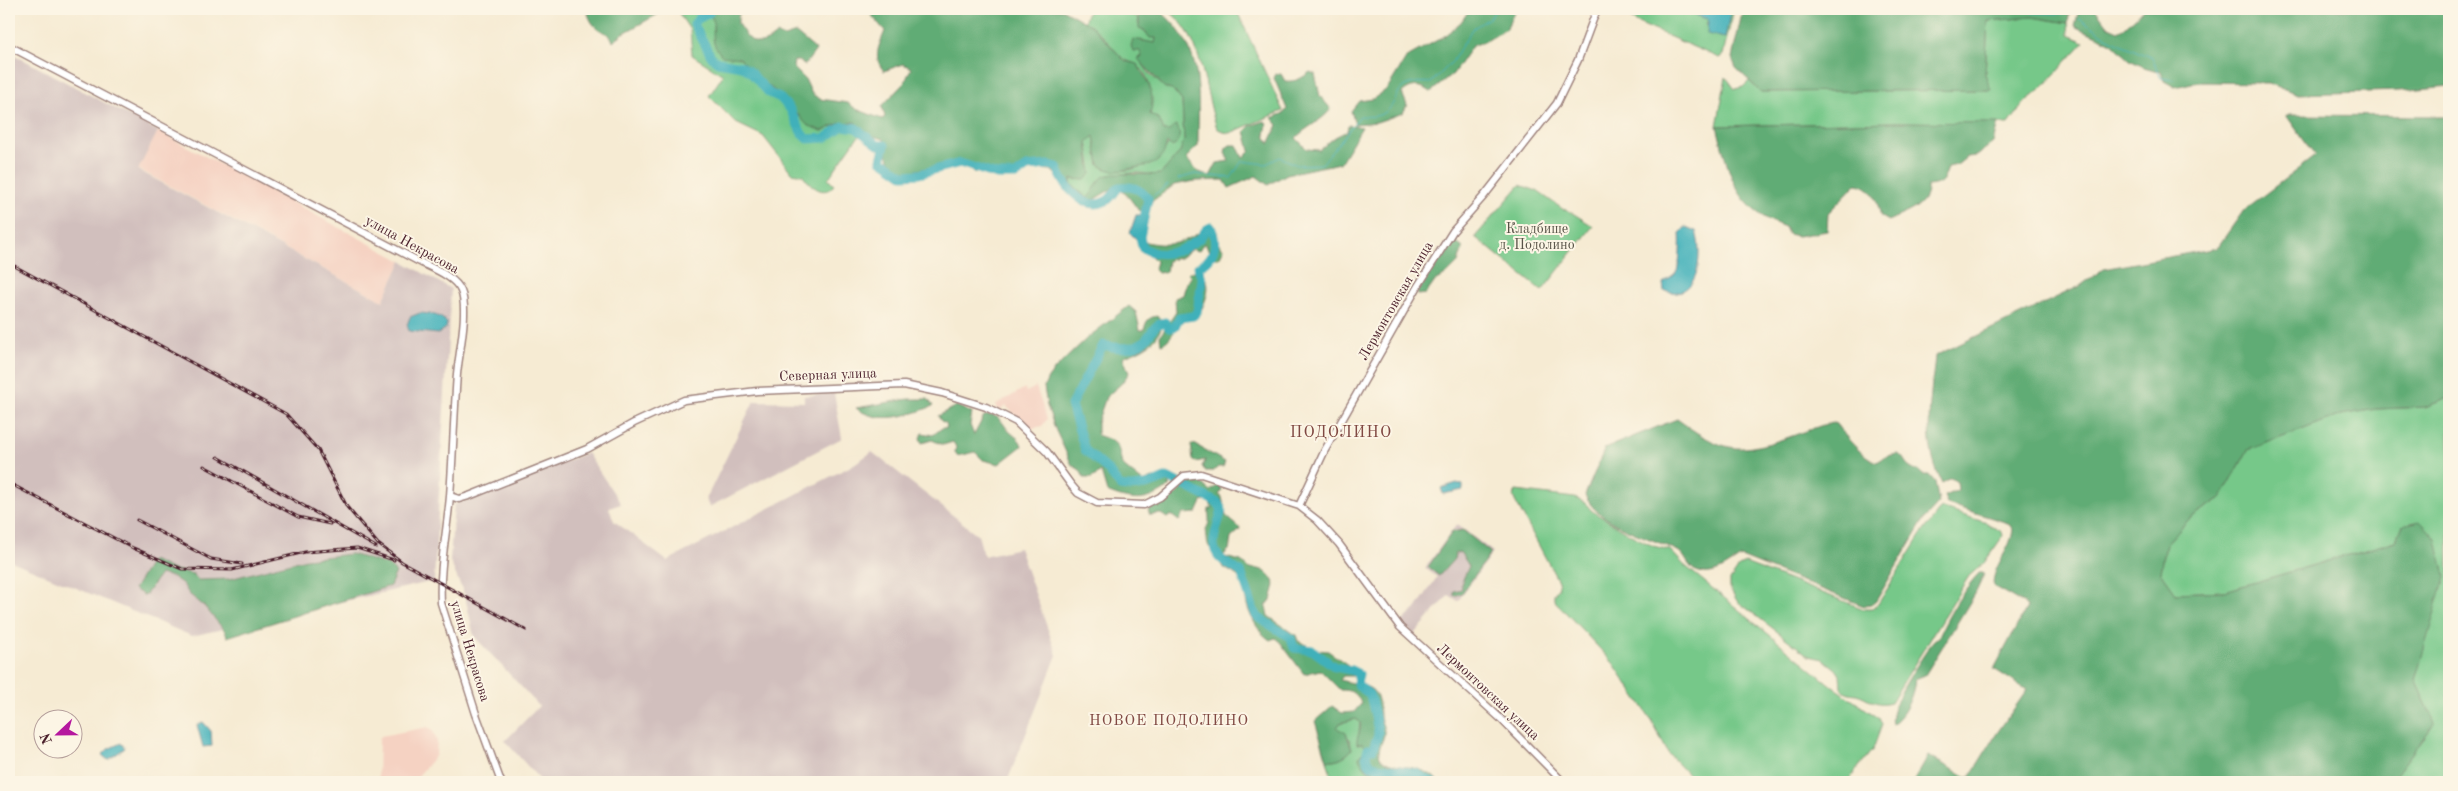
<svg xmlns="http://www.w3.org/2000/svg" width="2458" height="791" viewBox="0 0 2458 791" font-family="'Old Standard TT',serif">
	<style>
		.built { fill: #f5d2c2 }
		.industrial { fill: #d1bfbd }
		.green { fill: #76c889; stroke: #60745a }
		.forest { fill: #60ac75; stroke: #556650 }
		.water { fill: #40b0ba; stroke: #456872 }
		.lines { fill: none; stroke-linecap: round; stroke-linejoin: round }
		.stream { stroke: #40b0ba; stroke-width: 1 }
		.river { stroke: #40b0ba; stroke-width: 9 }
		.tertiary-casing { stroke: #a0857f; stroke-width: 9 }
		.tertiary { stroke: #fff; stroke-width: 6 }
		.rail-casing { stroke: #4a1f2b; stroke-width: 3 }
		.rail { stroke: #fcf5e5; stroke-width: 1; stroke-dasharray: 4; stroke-linecap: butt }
		.labels { text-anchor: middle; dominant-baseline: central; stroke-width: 4; stroke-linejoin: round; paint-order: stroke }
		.park-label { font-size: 14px; fill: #575247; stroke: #fcf5e5 }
		.street-label { font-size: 14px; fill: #4a1f2b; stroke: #fcf5e5 }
		.neighbourhood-label { font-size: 15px; letter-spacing: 1px; fill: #804943; stroke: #fcf5e5 }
		.quarter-label { font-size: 16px; letter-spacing: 1px; fill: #804943; stroke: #fcf5e5 }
	</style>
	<rect width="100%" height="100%" fill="#fcf5e5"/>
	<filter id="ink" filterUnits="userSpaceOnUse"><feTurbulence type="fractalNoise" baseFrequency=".02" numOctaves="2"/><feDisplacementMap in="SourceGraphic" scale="10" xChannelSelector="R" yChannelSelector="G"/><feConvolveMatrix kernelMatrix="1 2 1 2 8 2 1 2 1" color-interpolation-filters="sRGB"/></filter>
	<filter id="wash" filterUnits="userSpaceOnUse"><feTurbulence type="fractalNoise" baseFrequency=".0096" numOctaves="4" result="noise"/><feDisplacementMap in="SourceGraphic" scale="20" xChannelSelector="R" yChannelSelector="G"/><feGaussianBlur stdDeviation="1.12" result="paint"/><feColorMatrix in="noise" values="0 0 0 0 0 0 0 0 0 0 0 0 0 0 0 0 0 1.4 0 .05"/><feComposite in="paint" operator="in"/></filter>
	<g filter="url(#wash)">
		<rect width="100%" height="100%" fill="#f6ebd3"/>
		<path class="built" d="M 158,131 L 402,261 L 383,301 L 138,169 Z
			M 1036,387 L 1047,419 L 1042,426 L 1030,429 L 1006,406 L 999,410 L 996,405 L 1025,388 L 1026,392 Z
			M 428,727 L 433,731 L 437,741 L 436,755 L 413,782 L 378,782 L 379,740 L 381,736 Z"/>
		<path class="industrial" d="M 9,52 L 158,131 L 138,170 L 383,301 L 402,261 L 451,289 L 434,581 L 192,636 L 9,560 Z
			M 834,393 L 842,438 L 709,507 L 706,499 L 754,401 L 804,402 L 804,396 Z
			M 872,452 L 978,535 L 984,556 L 1019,548 L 1057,655 L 1007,782 L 542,782 L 505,741 L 539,706 L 474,636 L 465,596 L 450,561 L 454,505 L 587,453 L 621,504 L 609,508 L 614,521 L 667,561 L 851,466 Z
			M 1457,524 L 1493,552 L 1458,601 L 1449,595 L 1414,635 L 1402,622 L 1416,609 L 1437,577 L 1425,568 Z"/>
		<path class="green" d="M 676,9 L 708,9 C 715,21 715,31 714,44 L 740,57 L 766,84 L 784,98 L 796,114 L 822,131 L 840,123 L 855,122 L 865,132 L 856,139 L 828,179 L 834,185 C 823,199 809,184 803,175 L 792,173 L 763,136 L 736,123 L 709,96 L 723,75 L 692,55 L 690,30 Z
			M 1089,9 L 1120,9 L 1139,18 L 1138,23 L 1146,34 L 1156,38 L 1155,44 L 1141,40 L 1142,57 L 1138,58 L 1149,73 L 1165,88 L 1174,91 L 1182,101 L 1184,140 L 1180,152 L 1161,174 C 1151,176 1141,172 1132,173 C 1123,174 1116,176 1107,175 L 1095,192 L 1087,198 L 1071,184 L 1071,179 L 1077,180 L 1091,165 L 1087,141 L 1094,135 L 1099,165 C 1120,178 1147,167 1164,151 C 1169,146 1172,132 1176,126 L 1169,132 L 1164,131 L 1150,114 C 1154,99 1150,72 1135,64 C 1130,61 1126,62 1121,57 C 1110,45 1099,29 1084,22 Z
			M 1165,9 L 1236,9 L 1283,111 L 1230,133 L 1223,132 L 1217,128 C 1203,90 1204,32 1165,9 Z
			M 1612,9 L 1689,9 L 1694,15 L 1708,19 L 1706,26 L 1725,38 L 1731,9 L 1734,9 L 1723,55 L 1719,58 L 1638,23 Z
			M 2032,17 L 2068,23 L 2069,35 L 2084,42 L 2042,88 L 2024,103 L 2009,124 L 1896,122 L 1717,126 L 1726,77 L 1735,89 L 1743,87 L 1749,81 L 1761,92 L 1990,90 L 1985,74 L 1988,21 Z
			M 1520,185 L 1537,191 L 1564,210 L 1566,209 L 1593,226 L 1542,291 L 1475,237 Z
			M 2449,398 L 2449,782 L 2390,782 L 2435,723 L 2415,680 L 2424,644 L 2403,525 L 2396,541 L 2225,591 L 2176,593 L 2161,572 L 2166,544 L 2189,519 L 2221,498 L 2248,450 L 2341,415 L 2376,409 L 2425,407 Z
			M 1516,491 L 1575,498 L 1585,503 L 1592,511 L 1631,535 L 1653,546 L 1670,550 L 1684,565 L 1833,687 L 1879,718 L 1882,725 L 1873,749 L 1847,782 L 1695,782 L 1668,753 L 1651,719 L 1614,664 L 1554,600 L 1554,594 L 1559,587 L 1558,581 L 1515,501 L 1513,496 Z
			M 1941,508 L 1987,523 L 2002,532 L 2003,536 L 1984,563 L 1969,576 L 1891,702 C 1874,707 1869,697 1856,694 C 1849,693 1846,693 1841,688 L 1840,675 L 1836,669 L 1823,659 L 1809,656 L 1737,601 L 1730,588 L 1730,580 L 1739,567 L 1745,563 L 1864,609 L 1872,609 L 1878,604 L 1920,536 Z
			M 1356,719 L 1360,722 L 1358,744 L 1362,743 L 1366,748 L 1359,757 L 1367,770 L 1377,775 L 1370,782 L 1333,782 L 1327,760 C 1336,761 1346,757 1352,749 L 1349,738 L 1336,728 L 1340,723 Z"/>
		<path class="forest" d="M 587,9 L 662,9 L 664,11 L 622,34 L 613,42 C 610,28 592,36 587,9 Z
			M 708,9 L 743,9 L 738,16 L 738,24 C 750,42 758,51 777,34 L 784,37 L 796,33 L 816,50 L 805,65 L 799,61 L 794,61 L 793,67 L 805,79 L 812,94 L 820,99 L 848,103 L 856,109 L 882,119 L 885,117 L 882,106 L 905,82 L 911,68 L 903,64 L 884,71 C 872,57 879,46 885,31 L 866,9 L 1062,9 L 1092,26 L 1125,61 L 1137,64 C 1148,81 1156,94 1150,114 L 1159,119 L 1164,131 L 1169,131 L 1176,125 C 1182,133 1180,140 1173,147 L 1167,143 C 1161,168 1150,164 1129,169 C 1117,172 1110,172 1099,165 L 1094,136 L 1087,142 L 1091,174 L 1085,180 L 1071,179 L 1071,184 L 1087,198 C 1095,192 1095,183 1103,177 C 1112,171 1148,176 1161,174 L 1180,152 L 1184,140 L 1182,101 L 1174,91 L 1165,88 L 1137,58 L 1142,57 L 1140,51 L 1133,51 L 1131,46 L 1133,39 L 1155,43 L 1156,38 L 1150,38 L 1144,30 L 1139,28 L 1139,12 L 1158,9 C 1206,49 1198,90 1198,146 L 1186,158 L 1197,171 L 1210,176 L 1217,163 L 1229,161 L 1225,153 L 1226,148 L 1230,145 L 1237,145 L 1243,158 L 1250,151 L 1245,131 L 1250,126 L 1265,121 L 1267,125 L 1265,135 L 1269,144 L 1278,125 L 1272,118 L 1284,113 L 1287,109 L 1274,78 L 1276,74 L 1281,74 L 1285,81 C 1296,82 1302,78 1310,72 L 1315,74 L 1320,96 L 1331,109 C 1321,122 1307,126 1296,138 L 1307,149 L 1319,150 L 1335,137 L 1347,131 L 1348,125 L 1362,127 L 1340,163 L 1287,174 L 1268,185 L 1256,176 L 1229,188 L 1224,180 L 1195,181 L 1174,185 L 1139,211 L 1128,196 L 1116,186 L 1090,202 L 1079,197 L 1051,170 L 1037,169 L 1006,174 L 973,172 L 965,163 C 951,164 936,166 922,169 C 893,176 889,166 884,139 L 869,135 L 855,122 L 840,123 L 822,131 L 807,125 L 784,98 L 766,84 L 740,58 L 722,56 C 720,53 716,49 715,46 C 710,35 718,26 708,9 Z
			M 1470,9 L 1516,9 L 1506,29 L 1488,40 L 1472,46 L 1453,74 L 1431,92 C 1421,85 1411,84 1402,93 L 1407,105 L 1403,113 L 1377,122 L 1355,124 L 1351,111 L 1359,101 L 1373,99 L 1387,89 L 1407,57 L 1443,37 L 1461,22 Z
			M 1743,9 L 2070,9 L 2068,23 L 2032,17 L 1988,21 L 1985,74 L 1991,90 L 1761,92 L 1736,68 L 1732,58 Z
			M 2079,9 L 2095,9 L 2109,27 L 2118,31 L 2124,28 L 2144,9 L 2449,9 L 2449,86 L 2400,91 L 2298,94 L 2268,83 L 2196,82 L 2175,87 L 2164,81 L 2161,72 L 2144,67 L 2130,60 L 2112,43 L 2075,26 Z
			M 2286,115 L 2449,116 L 2449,398 L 2425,407 L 2376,409 L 2341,415 L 2248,450 L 2221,498 L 2189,519 L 2166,544 L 2161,572 L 2176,593 L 2225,591 L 2396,541 L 2403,525 L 2420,521 L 2437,539 L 2445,577 L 2415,680 L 2435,723 L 2390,782 L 1913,782 L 1928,756 L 1969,778 L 1997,733 L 2027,690 L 1994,669 L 2027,607 L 2026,605 L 1993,586 C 1992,566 2011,550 2013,530 L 2008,523 L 1947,504 L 1944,496 L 1958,490 L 1957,482 L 1951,478 L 1942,483 C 1921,442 1931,399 1935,356 L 2080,286 L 2103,269 L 2217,248 L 2244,210 L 2315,156 Z
			M 1896,122 L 1998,123 L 1993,143 L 1976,156 L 1967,157 L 1957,165 L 1948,167 C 1944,181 1942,185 1927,186 C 1929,207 1904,213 1888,221 L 1881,217 C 1878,203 1873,185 1856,184 L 1828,213 L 1827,231 L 1798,236 L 1788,234 L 1785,227 C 1734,209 1729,173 1717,126 Z
			M 1211,223 L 1217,232 L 1217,241 L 1224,250 L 1219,258 L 1211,257 L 1206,244 L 1203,244 L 1199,251 L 1192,249 L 1180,258 L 1168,260 L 1166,272 L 1158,273 L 1154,269 L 1156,261 L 1144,249 L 1141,243 L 1142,241 C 1161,246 1178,246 1195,235 C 1201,232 1205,226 1211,223 Z
			M 1454,240 L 1463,247 L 1458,263 L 1446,275 L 1436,280 L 1426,294 L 1418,295 L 1417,292 L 1449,242 Z
			M 1194,271 C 1196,272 1199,273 1202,274 C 1215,284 1203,308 1197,317 C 1194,318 1188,317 1185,319 C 1175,325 1172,341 1161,344 L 1160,336 L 1176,312 L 1175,298 L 1183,295 L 1186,284 L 1191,277 L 1188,273 Z
			M 1129,306 L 1136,312 L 1140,330 L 1144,330 C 1146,321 1148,317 1158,316 L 1162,325 C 1156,345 1141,349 1123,357 L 1129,373 L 1121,384 L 1106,397 L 1097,423 L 1097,435 C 1118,442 1118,443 1122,465 L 1143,482 L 1153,478 L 1168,481 L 1170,486 C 1148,503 1133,503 1107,492 L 1101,472 L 1092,478 L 1084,478 L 1080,470 L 1072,465 L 1056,431 L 1047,406 L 1044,387 L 1048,378 L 1056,368 L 1087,338 Z
			M 908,399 L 928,399 L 933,406 C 909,416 878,425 856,408 Z
			M 957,406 L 972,413 L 970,425 L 974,435 L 984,416 C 1000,413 1001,422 1009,431 C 1015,437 1020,438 1022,446 L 999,464 L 983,460 L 975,452 L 958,456 L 955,452 L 956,447 L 953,442 L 943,445 L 932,440 L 922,443 L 920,438 L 922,433 L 933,435 L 942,428 L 947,428 L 946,423 L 941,421 L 938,416 Z
			M 1677,419 C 1694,431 1714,446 1736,448 C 1761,450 1801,432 1826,424 L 1835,423 C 1847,437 1859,455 1877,462 L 1887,456 L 1898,454 C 1904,457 1904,462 1909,466 C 1914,470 1919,470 1923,475 L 1929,475 L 1935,482 L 1939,503 L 1925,518 L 1876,601 L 1871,605 L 1864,606 L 1741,557 C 1728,565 1715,577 1699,572 C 1687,569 1687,556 1678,551 C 1651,537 1598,526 1585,495 L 1605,448 Z
			M 1191,444 L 1196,445 L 1225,462 L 1223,467 L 1218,467 L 1214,471 L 1205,471 L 1202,466 L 1206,460 L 1195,462 L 1193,460 Z
			M 1195,479 L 1200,481 L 1210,491 L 1219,485 L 1222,490 L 1219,495 L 1222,497 L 1226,516 L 1239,527 L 1240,530 L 1231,538 L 1229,550 L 1224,555 C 1206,549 1208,547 1206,529 C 1211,521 1208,518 1209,509 L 1213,509 L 1208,500 L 1202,502 L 1197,513 L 1183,514 L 1179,521 L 1171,515 L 1167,518 L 1161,514 L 1150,515 L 1148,510 L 1171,498 Z
			M 1463,530 L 1491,553 L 1462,593 L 1454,596 L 1454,591 L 1462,589 L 1461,584 L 1469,566 L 1460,552 L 1455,554 L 1454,559 L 1439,576 L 1428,567 L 1452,532 Z
			M 351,554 L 388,565 L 396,572 L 390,586 L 227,637 L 225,631 L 204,606 L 189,594 L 183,584 L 173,577 L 160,574 L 145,596 L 134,589 L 152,560 L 171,569 L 193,574 L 198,580 L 230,579 L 306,559 Z
			M 1225,557 L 1241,561 L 1250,569 C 1263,567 1270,573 1275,585 L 1271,600 L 1266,606 L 1268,616 L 1296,635 L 1298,641 L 1317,650 L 1328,651 L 1355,670 L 1355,676 L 1343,676 L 1340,680 C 1367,688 1379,682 1380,716 C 1381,723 1385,728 1384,735 C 1382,744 1377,748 1380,758 C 1395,772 1419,760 1439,782 L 1417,782 L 1401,776 L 1397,782 L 1370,782 L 1377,775 C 1369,769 1362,768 1359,757 L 1366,748 L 1362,743 L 1357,744 C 1356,736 1362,731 1360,722 L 1356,719 L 1340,723 L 1337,728 L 1346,733 L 1352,749 C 1346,757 1336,761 1327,760 L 1315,721 L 1332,706 L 1342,713 L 1354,712 L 1361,704 C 1358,693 1351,690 1340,690 L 1320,670 L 1304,674 L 1280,642 L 1275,638 L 1270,640 C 1258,633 1248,613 1246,600 C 1244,593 1245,587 1241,581 C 1237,573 1229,572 1222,566 L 1220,561 Z
			M 1979,573 L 1984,573 L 1984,575 L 1975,594 L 1925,675 L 1915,679 C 1914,694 1905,716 1892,724 C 1886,708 1923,657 1933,641 L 1939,636 C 1949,614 1963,590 1979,573 Z"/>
		<path class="water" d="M 1689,9 L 1731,9 L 1725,38 L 1707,34 L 1708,19 L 1694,15 Z
			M 1136,215 L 1141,215 L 1146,221 L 1142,239 L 1137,240 L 1130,233 Z
			M 1686,227 L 1696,231 C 1703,255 1700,301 1664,291 L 1663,283 C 1667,280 1673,277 1676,273 C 1680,267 1681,242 1680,233 Z
			M 420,313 C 430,314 440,314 447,323 L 446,328 L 438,334 L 409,331 L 407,325 L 410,317 Z
			M 1457,483 L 1463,485 L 1463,490 L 1443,494 L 1441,488 Z
			M 203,722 L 211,731 L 212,746 L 203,747 L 197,725 Z
			M 121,743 L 125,748 L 108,760 L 102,755 L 108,749 Z"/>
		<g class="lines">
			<path class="stream" d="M 2022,9 L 2033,13 L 2066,14
				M 2078,17 L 2110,39 L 2152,58 L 2161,78 L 2175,80
				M 1178,179 L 1195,174 L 1231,178 L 1242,161 L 1266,164 L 1280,157 L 1297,165 L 1322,164 L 1360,116 C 1365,116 1372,117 1376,116 C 1406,109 1384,78 1431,83 L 1452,62 L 1472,29 L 1491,17 L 1496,9
				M 1148,199 L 1168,185"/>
			<path class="river" d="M 707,9 L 709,13 L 698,19 L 694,24 L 712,58 L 718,62 L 742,66 L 750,72 L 769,93 L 780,98 L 790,109 L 802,134 L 808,139 L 825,138 L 843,126 L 856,128 L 878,145 L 885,145 L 881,160 L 903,175 L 919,174 L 960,163 L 997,175 L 1016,175 L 1027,167 L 1048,165 L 1057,167 C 1063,185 1084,213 1106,201 C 1111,199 1115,191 1119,187 C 1132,186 1140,188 1148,199 L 1140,237 L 1142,247 C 1160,260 1183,252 1200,238 C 1204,234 1204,229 1211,227 C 1218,244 1215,259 1198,267 L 1202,280 L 1197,312 L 1193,316 L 1179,318 L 1174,328 L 1169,328 L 1165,322 C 1156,325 1155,326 1150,334 C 1140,351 1120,349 1103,345 L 1071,405 L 1085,450 L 1108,470 L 1120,486 C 1135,489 1153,484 1167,477 L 1218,503 L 1222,510 C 1212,545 1205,553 1241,572 L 1256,616 L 1291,638 L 1294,648 L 1312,650 L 1335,667 L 1351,670 L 1359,674 L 1357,683 C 1360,689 1364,689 1369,694 C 1371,696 1378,729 1378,733 C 1378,738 1374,744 1373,749 L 1368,749 C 1365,756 1366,760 1371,766 L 1416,773 L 1432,782"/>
		</g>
	</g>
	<g filter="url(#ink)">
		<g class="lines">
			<defs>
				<path id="tertiary" d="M 9,46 L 418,261 C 431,268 455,276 461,291 C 469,309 459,353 457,374 C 454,415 453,455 450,496 C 447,532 439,567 441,603 L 476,714 L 501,782
					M 450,496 L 459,499 L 469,496 L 587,449 L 634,423 L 684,400 L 757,391 L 904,385 L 942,393 L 986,407 L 1016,422 L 1047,452 L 1071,485 L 1078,493 L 1097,503 L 1144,505 L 1160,497 L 1184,476 L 1201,474 L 1299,506 L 1317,520 L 1339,544 L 1400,627 L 1501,719 L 1563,782
					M 1299,506 L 1325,450 L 1418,286 L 1453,231 L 1484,196 L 1557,103 L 1578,60 L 1597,9"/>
			</defs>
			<use href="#tertiary" class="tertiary-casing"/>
			<use href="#tertiary" class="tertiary"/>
			<defs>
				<path id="rail" d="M 9,263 L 286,414 L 318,450 L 347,507 L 378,544 L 402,562 L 526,630
					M 218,457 L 376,547
					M 204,466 L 298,517 L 330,524
					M 9,483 L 133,548 L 182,569 L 232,570 L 305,552 L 357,548 L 394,560
					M 137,520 L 211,559 L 242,564"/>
			</defs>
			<use href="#rail" class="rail-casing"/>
			<use href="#rail" class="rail"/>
		</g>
	</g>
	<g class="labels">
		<g class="park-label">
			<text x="1537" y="229">Кладбище<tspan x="1537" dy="16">д. Подолино</tspan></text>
		</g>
		<g class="street-label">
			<text transform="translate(412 245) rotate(29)">улица Некрасова</text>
			<text transform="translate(1396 301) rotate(-60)">Лермонтовская улица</text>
			<text transform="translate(828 375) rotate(-2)">Северная улица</text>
			<text transform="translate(470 651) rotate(73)">улица Некрасова</text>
			<text transform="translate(1488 692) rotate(43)">Лермонтовская улица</text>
		</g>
		<g class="neighbourhood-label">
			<text x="1169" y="721">НОВОЕ ПОДОЛИНО</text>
		</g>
		<g class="quarter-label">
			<text x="1341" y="433">ПОДОЛИНО</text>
		</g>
	</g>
	<rect width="2458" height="791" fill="none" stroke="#fcf5e5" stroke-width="30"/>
	<g transform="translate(58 734) rotate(248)"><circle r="24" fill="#fcf5e5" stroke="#b59f9b"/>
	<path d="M0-4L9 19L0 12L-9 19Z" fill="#b5179e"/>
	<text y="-8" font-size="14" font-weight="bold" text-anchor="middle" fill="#4a1f2b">N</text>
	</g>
</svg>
